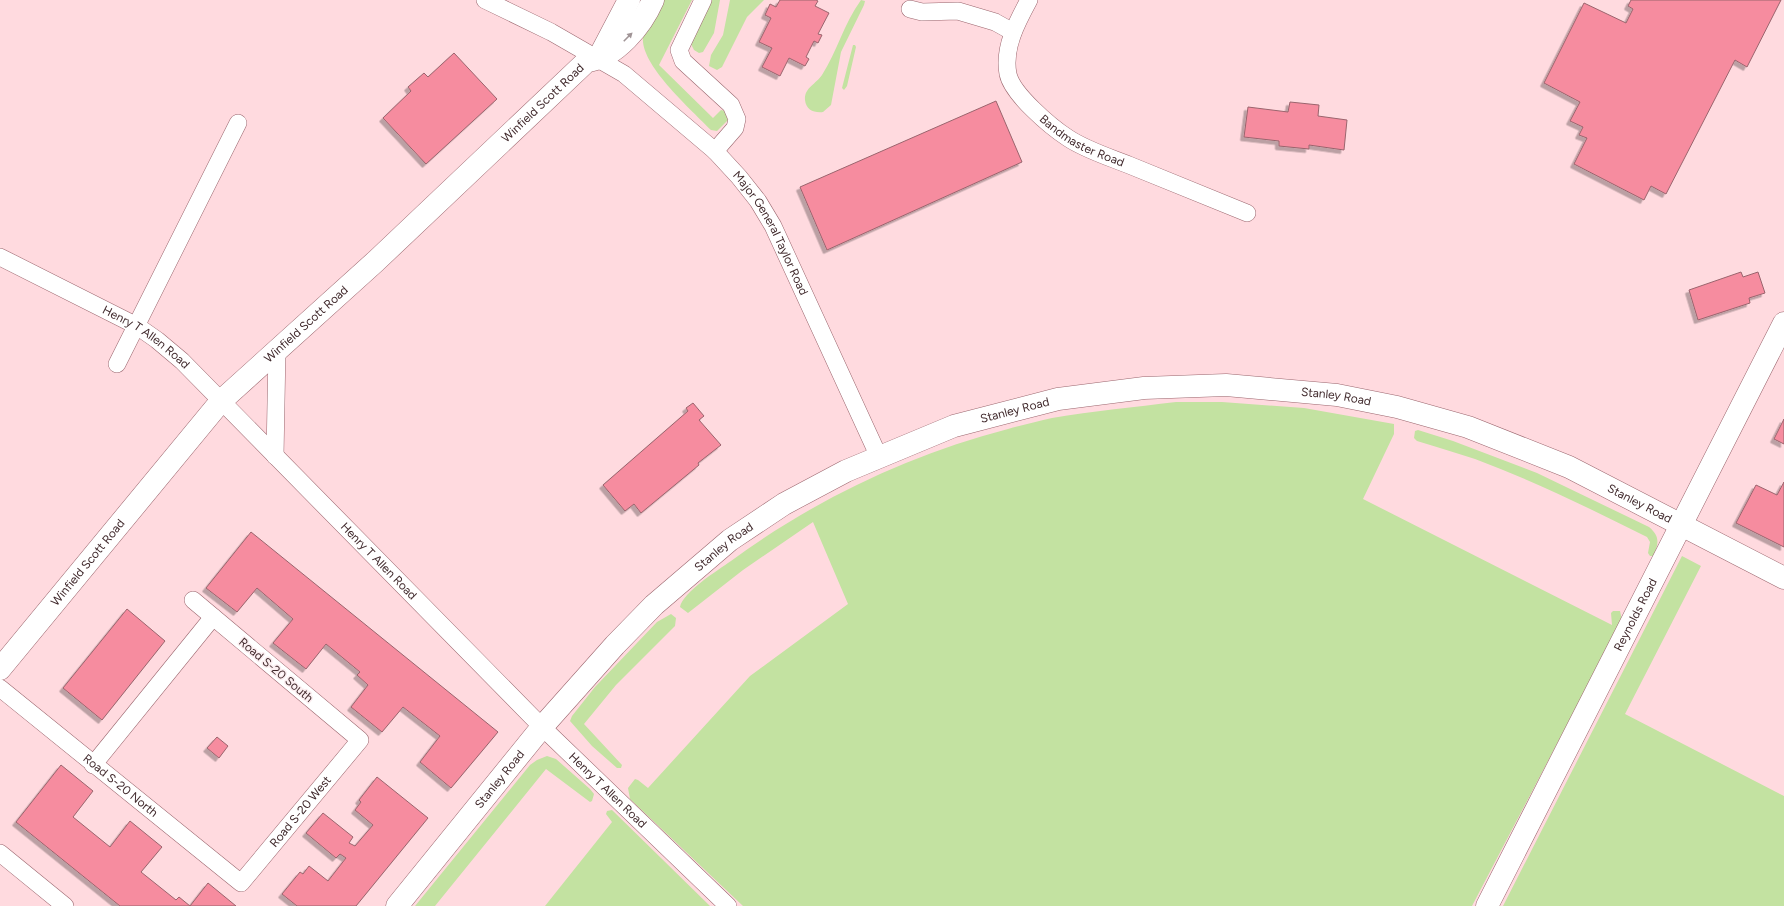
<svg xmlns="http://www.w3.org/2000/svg" width="1784" height="906" viewBox="0 0 1784 906" font-family="Figtree,sans-serif">
	<style>
		.green { fill: #c3e2a1 }
		.building { fill: #f68c9f; stroke: #9a646d; filter: url(#shadow) }
		.lines { fill: none; stroke-linecap: round; stroke-linejoin: round }
		.minor-casing { stroke: #9b666e; stroke-width: 18 }
		.tertiary-casing { stroke: #9b666e; stroke-width: 23 }
		.minor { stroke: #fff; stroke-width: 17 }
		.tertiary { stroke: #fff; stroke-width: 22 }
		.oneway { fill: #a09496 }
		.labels { text-anchor: middle; dominant-baseline: central; stroke-width: 3; stroke-linejoin: round; paint-order: stroke }
		.street-label { font-size: 12px; fill: #412a2d; stroke: #fbeef0 }
	</style>
	<defs>
		<filter id="shadow"><feDropShadow dx="-3.5" dy="3.5" stdDeviation="0" flood-color="#0004"/></filter>
	</defs>
	<rect width="100%" height="100%" fill="#ffdadf"/>
	<path class="green" d="M 658,0 L 692,0 L 659,65 L 713,118 L 721,110 L 725,111 L 728,120 L 717,131 L 711,130 C 692,110 640,65 643,37 C 644,27 654,10 658,0 Z
		M 712,0 L 720,0 L 714,33 L 703,52 L 699,53 L 694,50 L 690,42 Z
		M 730,0 L 764,0 L 747,17 L 722,67 L 717,70 L 709,66 L 711,55 L 723,35 Z
		M 861,0 L 865,1 L 864,5 L 841,52 L 831,105 L 823,112 C 814,113 806,110 805,100 C 804,88 816,84 822,75 C 837,52 844,23 861,0 Z
		M 853,45 L 855,45 L 856,47 L 847,86 L 844,90 L 842,88 Z
		M 1176,402 L 1222,402 L 1304,408 L 1394,424 L 1394,434 L 1363,499 L 1612,625 L 1611,613 L 1613,611 L 1620,611 L 1622,620 L 1616,631 L 1472,906 L 743,906 L 630,799 L 628,788 L 635,779 L 638,780 L 648,788 L 750,676 L 848,604 L 813,522 L 743,570 L 688,613 L 680,607 C 683,592 718,570 731,561 C 814,500 908,455 1008,429 C 1023,425 1038,421 1052,418 C 1093,411 1135,407 1176,402 Z
		M 1418,430 L 1453,441 L 1537,473 L 1649,527 C 1660,536 1659,544 1653,556 L 1650,556 L 1648,553 L 1650,542 L 1647,537 C 1591,509 1534,481 1475,459 C 1456,453 1437,447 1417,441 L 1414,438 L 1415,431 Z
		M 1682,556 L 1701,566 L 1625,714 L 1784,796 L 1784,906 L 1503,906 Z
		M 671,614 L 676,618 L 675,626 L 616,685 L 584,724 L 622,765 L 621,768 L 617,768 L 592,746 L 570,721 L 572,716 L 595,687 L 657,622 Z
		M 547,756 L 556,759 L 590,789 L 594,794 L 592,801 L 590,802 L 546,769 L 435,906 L 415,906 L 530,765 L 537,760 Z
		M 612,810 L 710,906 L 545,906 L 612,822 L 606,814 L 607,811 Z"/>
	<path class="building" d="M 780,0 L 816,0 L 818,1 L 815,6 L 829,13 L 818,34 L 822,35 L 818,43 L 814,41 L 806,57 L 809,59 L 805,66 L 789,58 L 780,76 L 762,67 L 772,48 L 759,42 L 771,18 L 765,15 L 770,4 L 776,7 Z
		M 1631,0 L 1781,0 L 1747,67 L 1735,60 L 1666,194 L 1651,186 L 1644,200 L 1574,164 L 1587,138 L 1579,135 L 1583,127 L 1570,121 L 1580,102 L 1544,83 L 1584,3 L 1626,23 L 1633,9 L 1628,6 Z
		M 454,53 L 497,99 L 426,164 L 383,118 L 411,91 L 408,87 L 424,73 L 428,77 Z
		M 996,101 L 1022,162 L 827,250 L 800,187 Z
		M 1290,102 L 1319,105 L 1318,116 L 1347,120 L 1344,150 L 1309,145 L 1309,149 L 1279,146 L 1279,141 L 1244,137 L 1248,107 L 1288,112 Z
		M 1741,272 L 1743,277 L 1758,272 L 1765,293 L 1749,298 L 1750,303 L 1698,320 L 1689,290 Z
		M 693,403 L 704,416 L 699,420 L 721,445 L 698,463 L 699,465 L 641,513 L 634,504 L 625,511 L 603,485 L 688,411 L 686,408 Z
		M 1784,419 L 1784,444 L 1774,439 Z
		M 1784,482 L 1784,547 L 1736,523 L 1756,485 L 1777,495 Z
		M 251,532 L 498,732 L 451,788 L 420,762 L 440,736 L 403,707 L 382,732 L 351,707 L 368,685 L 357,675 L 360,672 L 326,644 L 306,669 L 273,643 L 293,619 L 257,588 L 237,612 L 206,588 Z
		M 127,609 L 165,641 L 102,720 L 63,688 Z
		M 217,737 L 228,746 L 219,758 L 207,748 Z
		M 61,765 L 93,791 L 73,817 L 110,847 L 130,821 L 162,847 L 141,872 L 176,900 L 179,897 L 190,906 L 208,883 L 236,906 L 120,906 L 16,822 Z
		M 377,777 L 428,818 L 356,906 L 297,906 L 282,894 L 300,872 L 303,874 L 309,866 L 328,881 L 346,858 L 340,854 L 336,858 L 306,833 L 323,813 L 353,837 L 349,843 L 355,846 L 373,825 L 355,810 L 361,802 L 359,800 Z"/>
	<g class="lines">
		<defs>
			<g id="minor">
				<path id="s1" d="M 485,0 L 551,32 L 624,74 L 715,151 L 739,177 L 758,201 L 773,226 L 879,457"/>
				<path d="M 703,0 L 679,50 L 683,61 L 731,105 L 737,119 L 735,128 L 715,151"/>
				<path id="s2" d="M 1029,0 C 1017,22 1003,48 1008,74 C 1012,94 1051,127 1068,138 C 1086,150 1109,157 1129,165 C 1168,181 1207,197 1247,213"/>
				<path d="M 910,9 L 922,12 L 958,11 L 995,22 L 1013,32"/>
				<path id="s3" d="M 0,257 L 137,326 L 157,340 L 182,361 L 542,727 L 728,906"/>
				<path d="M 117,364 L 238,123"/>
				<path d="M 275,456 L 277,349"/>
				<path id="s4" d="M 0,688 L 241,883 L 360,740 L 193,600"/>
				<path d="M 93,765 L 213,617"/>
				<path d="M 0,853 L 65,906"/>
			</g>
			<g id="tertiary">
				<path d="M 599,57 L 629,0"/>
				<path id="s5" d="M 0,669 L 221,401 L 376,261 L 587,61 C 616,58 642,25 653,0"/>
				<path id="s6" d="M 397,906 L 542,727 L 615,645 L 654,605 L 730,540 L 784,504 L 846,471 L 954,426 L 1058,399 L 1144,388 L 1226,385 L 1337,395 L 1397,407 L 1468,427 L 1569,467 L 1784,578"/>
				<path id="s7" d="M 1487,906 L 1784,323"/>
			</g>
		</defs>
		<use href="#minor" class="minor-casing"/>
		<use href="#tertiary" class="tertiary-casing"/>
		<use href="#minor" class="minor"/>
		<use href="#tertiary" class="tertiary"/>
	</g>
	<defs><path id="oneway-solid" d="M-6-.8H1V-3.2L6.5 0L1 3.2V.8H-6Z"/></defs>
	<use class="oneway" href="#oneway-solid" transform="translate(628 37) rotate(-45)"/>
	<g class="labels">
		<g class="street-label">
			<text stroke="none"><textPath href="#s5" startOffset="786">Winfield Scott Road</textPath></text>
			<text stroke="none"><textPath href="#s2" startOffset="181">Bandmaster Road</textPath></text>
			<text stroke="none"><textPath href="#s1" startOffset="377">Major General Taylor Road</textPath></text>
			<text stroke="none"><textPath href="#s5" startOffset="462">Winfield Scott Road</textPath></text>
			<text stroke="none"><textPath href="#s3" startOffset="167">Henry T Allen Road</textPath></text>
			<text stroke="none"><textPath href="#s6" startOffset="1135">Stanley Road</textPath></text>
			<text stroke="none"><textPath href="#s6" startOffset="811">Stanley Road</textPath></text>
			<text stroke="none"><textPath href="#s6" startOffset="1459">Stanley Road</textPath></text>
			<text stroke="none"><textPath href="#s6" startOffset="487">Stanley Road</textPath></text>
			<text stroke="none"><textPath href="#s3" startOffset="491">Henry T Allen Road</textPath></text>
			<text stroke="none"><textPath href="#s5" startOffset="138">Winfield Scott Road</textPath></text>
			<text stroke="none"><textPath href="#s7" startOffset="327">Reynolds Road</textPath></text>
			<text transform="translate(276 670) rotate(40)">Road S-20 South</text>
			<text stroke="none"><textPath href="#s6" startOffset="163">Stanley Road</textPath></text>
			<text stroke="none"><textPath href="#s4" startOffset="155">Road S-20 North</textPath></text>
			<text stroke="none"><textPath href="#s3" startOffset="815">Henry T Allen Road</textPath></text>
			<text stroke="none"><textPath href="#s4" startOffset="403">Road S-20 West</textPath></text>
		</g>
	</g>
</svg>
